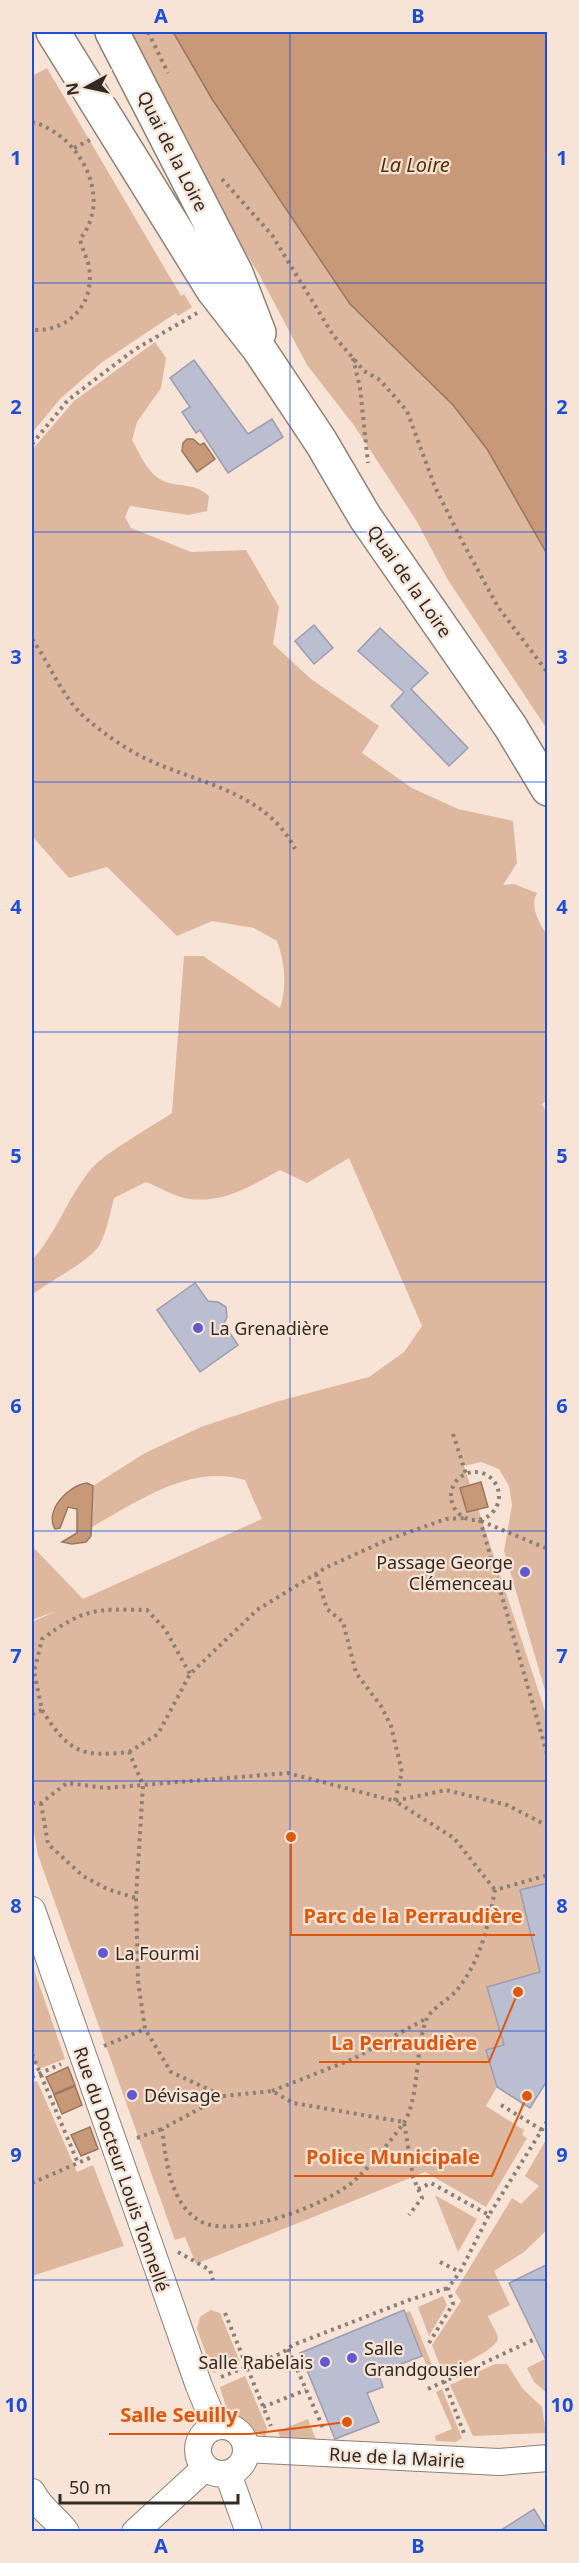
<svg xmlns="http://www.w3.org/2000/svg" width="579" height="2563" viewBox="0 0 579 2563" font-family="'Noto Sans',sans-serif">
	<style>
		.green { fill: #ddb89e }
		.water { fill: #c79978; stroke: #9a775f; stroke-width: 1.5 }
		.building { fill: #bbbdd1; stroke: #9b9db0; stroke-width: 1.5 }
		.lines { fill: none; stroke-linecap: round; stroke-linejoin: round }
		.minor-casing { stroke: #907f73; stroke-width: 28 }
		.major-casing { stroke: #907f73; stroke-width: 36 }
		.path { stroke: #8c7f76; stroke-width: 4; stroke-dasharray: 3 4.5; stroke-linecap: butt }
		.minor { stroke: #fff; stroke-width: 26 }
		.major { stroke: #fff; stroke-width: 33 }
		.grid { fill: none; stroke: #1d4ed8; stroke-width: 1.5; stroke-opacity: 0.55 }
		.poi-dot { fill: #6159d2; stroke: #f7e4d6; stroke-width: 2 }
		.labels { text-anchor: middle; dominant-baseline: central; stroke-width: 4.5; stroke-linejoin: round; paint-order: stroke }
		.street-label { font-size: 18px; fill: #302924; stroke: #f7e4d6 }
		.poi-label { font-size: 18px; fill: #302924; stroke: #f7e4d6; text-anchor: start }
		.water-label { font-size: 20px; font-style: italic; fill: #582c02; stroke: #f7e4d6 }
		.leader { fill: none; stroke: #df570d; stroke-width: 2 }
		.callout-dot { fill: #df570d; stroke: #f7e4d6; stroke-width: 2 }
		.callout-label { font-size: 20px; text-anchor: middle; font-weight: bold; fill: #df570d; stroke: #f7e4d6; stroke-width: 4.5; stroke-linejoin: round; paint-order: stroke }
		.neatline { fill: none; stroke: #1d4ed8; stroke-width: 2 }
		.grid-label { font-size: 20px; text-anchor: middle; font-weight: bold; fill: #1d4ed8 }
	</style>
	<rect width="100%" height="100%" fill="#f7e4d6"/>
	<path class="green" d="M 126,32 L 547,32 L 547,729 L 448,580 L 416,520 L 353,424 L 307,365 L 259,274 L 221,213 Z
		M 47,68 L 181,296 L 184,294 L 192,307 L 178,316 L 176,313 L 101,363 L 60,399 L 32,433 L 32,76 Z
		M 155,342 L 166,358 L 161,388 L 137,422 L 132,440 C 141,456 149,478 169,483 C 185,487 196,484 209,496 L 207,511 L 188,515 L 130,506 L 125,517 L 131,528 L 191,552 L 246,550 L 279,607 L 273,644 L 311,679 L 379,726 L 362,753 L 412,788 L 458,809 L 513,821 L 517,863 L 503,885 L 514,884 L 537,893 C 529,906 540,924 547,935 L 548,1100 L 542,1104 L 548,1115 L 547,1697 L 504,1551 L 512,1505 L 509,1486 L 499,1469 L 481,1462 L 464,1466 L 548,1720 L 547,2063 L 498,2085 L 486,2106 L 524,2130 L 522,2135 L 527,2138 L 486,2207 L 425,2172 L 196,2264 L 185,2237 L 175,2240 L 38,1855 L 32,1820 L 32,1622 L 56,1611 L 32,1620 L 32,1546 L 83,1599 L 262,1519 L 245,1480 C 190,1464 139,1501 92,1527 L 93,1486 L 145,1453 L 201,1427 L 279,1401 L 369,1377 L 404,1352 L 422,1326 L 349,1158 L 307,1183 L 280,1170 C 251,1186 224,1203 189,1199 C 175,1197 159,1187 146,1182 L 114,1198 C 110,1214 107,1230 100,1244 C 91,1261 49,1281 32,1295 L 32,1260 C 57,1233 68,1196 92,1168 C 106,1152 153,1126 172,1113 L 184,956 L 203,956 L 280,1008 C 287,987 285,962 277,941 L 254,928 L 212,921 L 177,936 L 107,867 L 69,878 L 32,836 L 32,450 L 74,401 Z
		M 32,1964 L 65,2059 L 41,2068 L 32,2063 Z
		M 37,2081 L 77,2172 L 93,2165 L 124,2246 L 32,2276 L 32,2083 Z
		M 547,2138 L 547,2230 L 524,2252 L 494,2271 L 510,2305 L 488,2316 C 490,2322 497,2332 498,2338 C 498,2349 453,2369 443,2374 L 432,2345 L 461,2301 L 455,2292 L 512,2198 L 521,2204 L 539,2186 L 525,2176 Z
		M 435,2195 L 477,2219 L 458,2252 Z
		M 443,2296 L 447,2305 L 429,2336 L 418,2307 Z
		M 211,2310 L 220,2313 L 240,2362 L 213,2373 L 197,2329 L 200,2317 Z
		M 410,2311 L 437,2377 L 432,2379 L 405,2313 Z
		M 545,2359 L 547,2393 L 534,2382 L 527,2368 Z
		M 495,2364 L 507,2364 L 522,2388 L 542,2407 L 546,2433 L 473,2436 L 450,2385 Z
		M 245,2376 L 267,2428 L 266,2437 L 257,2433 L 248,2423 L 232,2415 L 226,2407 L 220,2387 Z
		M 442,2389 L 462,2438 L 456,2442 L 436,2441 L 435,2436 L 452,2429 L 436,2392 Z
		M 308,2419 L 316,2440 L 280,2437 L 278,2431 Z"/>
	<path class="water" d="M 173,32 L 547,32 L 547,554 L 487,449 L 453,405 L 350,304 L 212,99 Z
		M 187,439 L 193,439 L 200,445 L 204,443 L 215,459 L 197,472 L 182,451 L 183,443 Z
		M 481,1482 L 488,1507 L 467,1512 L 460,1488 Z
		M 87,1483 L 93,1486 L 91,1536 L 86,1542 L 72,1544 L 62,1542 L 77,1533 L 77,1509 L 68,1507 L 60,1528 L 55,1529 C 44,1510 69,1485 87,1483 Z
		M 68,2067 L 75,2085 L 54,2094 L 46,2077 Z
		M 75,2086 L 82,2105 L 62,2114 L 54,2095 Z
		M 90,2127 L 98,2149 L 81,2156 L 71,2135 Z"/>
	<path class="building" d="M 194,360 L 248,434 L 272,419 L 283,437 L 228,473 L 200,430 L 196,433 L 182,412 L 190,407 L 170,378 Z
		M 314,625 L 333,648 L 314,664 L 295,641 Z
		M 380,628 L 428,673 L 411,689 L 468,748 L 449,766 L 391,706 L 404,692 L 358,651 Z
		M 195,1283 L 208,1301 L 218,1302 L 226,1307 L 227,1317 L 224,1324 L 238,1345 L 200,1372 L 157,1310 Z
		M 548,1883 L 548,2079 L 530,2108 L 497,2087 L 486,2050 L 504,2045 L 487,1987 L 540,1972 L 520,1890 Z
		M 548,2264 L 548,2364 L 509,2283 Z
		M 404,2310 L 422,2356 L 378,2373 L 383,2387 L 367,2393 L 379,2422 L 335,2439 L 300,2353 Z
		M 534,2509 L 548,2532 L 498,2532 Z"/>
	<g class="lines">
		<defs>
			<path id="minor" d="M 32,1910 L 199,2386 L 216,2427
				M198 2450a24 24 0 1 1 48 0a24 24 0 1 1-48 0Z
				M 246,2449 L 499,2462 L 548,2458
				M 228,2474 L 249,2532
				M 32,2492 C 42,2511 53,2515 66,2532
				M 135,2532 L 205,2468"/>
			<path id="major" d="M 53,32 L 213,290 L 259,349 L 321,442 L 365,517 L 510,726 L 548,789
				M 112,32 L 236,273 L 259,333"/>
		</defs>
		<use href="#minor" class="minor-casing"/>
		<use href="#major" class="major-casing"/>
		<path class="path" d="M 148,32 L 168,73
			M 32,122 C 79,134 114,197 80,239 C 82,249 87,257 89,267 C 95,304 69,332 32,330
			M 74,148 L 90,140
			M 222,179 L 272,235 L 333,335 L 364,371 L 380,380 L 407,411 L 435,487 L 462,541 L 498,607 L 548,673
			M 353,358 L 360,388 L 368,463
			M 32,444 L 68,400 L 134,350 L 197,313
			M 32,639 C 52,667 62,699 89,721 C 108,737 132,753 155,763 C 205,784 268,795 295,849
			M 453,1434 L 466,1474
			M451 1496a24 24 0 1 1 48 0a24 24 0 1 1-48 0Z
			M 480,1520 L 548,1757
			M 481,1521 L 548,1549
			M 316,1574 L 327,1609 L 343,1622 L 356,1673 L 381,1706 L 391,1726 L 402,1772 L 395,1801 L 454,1838 L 495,1890
			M 42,1710 C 68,1751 80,1758 129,1752 L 143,1785 L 136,1898 L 138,1981 L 145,2029 L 171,2072 L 223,2096 L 162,2129 C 166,2160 170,2206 202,2222 C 237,2239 328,2205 355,2180 C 372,2164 389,2143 403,2124 C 420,2100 415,2045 427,2018 C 433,2007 449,2000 457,1990 C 481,1960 488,1926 495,1890 L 548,1875
			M 32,1714 L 42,1710 L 34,1672 L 42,1639 C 85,1608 94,1609 147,1610 L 165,1629 L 190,1674
			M 129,1752 L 158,1734 L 190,1674 L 257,1610 L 327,1567 L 387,1540 L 446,1519 L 464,1518
			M 32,1756 L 32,1759
			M 32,1803 L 41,1803 L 67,1783 L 106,1788 L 288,1773 L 395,1801 L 446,1790 L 507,1805 L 548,1826
			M 41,1803 L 48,1844 L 83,1876 L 107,1889 L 136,1898
			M 104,2046 L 145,2029
			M 32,2054 L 78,2163
			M 32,2077 L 61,2064
			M 272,2091 L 353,2059 L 427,2018
			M 223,2096 L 272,2091 L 293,2103 L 404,2122 L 413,2177 L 422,2198 L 409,2215
			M 501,2105 L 542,2130
			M 137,2138 L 162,2129
			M 32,2183 L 94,2156
			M 418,2189 L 431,2183 L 489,2215 L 548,2120
			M 178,2252 L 210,2270 L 213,2280
			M 440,2262 L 460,2272 L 489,2215
			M 225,2313 L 271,2426
			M 429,2343 L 453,2304 L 448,2288 L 460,2272
			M 288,2349 L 324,2430
			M 221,2377 L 282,2353 L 293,2345 L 409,2300 L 448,2288
			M 444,2381 L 465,2436
			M 428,2389 L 535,2339
			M 263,2407 L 306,2390"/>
		<use href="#minor" class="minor"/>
		<use href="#major" class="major"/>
	</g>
	<path class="grid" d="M 290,32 L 290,2532M 32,283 L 548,283M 32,532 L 548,532M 32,782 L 548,782M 32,1032 L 548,1032M 32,1282 L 548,1282M 32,1531 L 548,1531M 32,1781 L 548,1781M 32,2031 L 548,2031M 32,2280 L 548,2280"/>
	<g class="poi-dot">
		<circle cx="198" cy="1328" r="6"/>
		<circle cx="525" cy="1572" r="6"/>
		<circle cx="103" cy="1953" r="6"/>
		<circle cx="132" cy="2095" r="6"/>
		<circle cx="352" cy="2358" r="6"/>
		<circle cx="325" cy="2362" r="6"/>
	</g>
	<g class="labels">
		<g class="street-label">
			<text transform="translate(173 151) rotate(63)">Quai de la Loire</text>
			<text transform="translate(410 581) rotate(55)">Quai de la Loire</text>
			<text transform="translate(122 2169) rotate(71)">Rue du Docteur Louis Tonnellé</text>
			<text transform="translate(397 2457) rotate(3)">Rue de la Mairie</text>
		</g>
		<g class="poi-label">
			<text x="210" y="1328">La Grenadière</text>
			<text x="513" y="1562" text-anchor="end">Passage George<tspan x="513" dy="21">Clémenceau</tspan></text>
			<text x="115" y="1953">La Fourmi</text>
			<text x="144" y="2095">Dévisage</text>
			<text x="364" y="2348">Salle<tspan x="364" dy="21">Grandgousier</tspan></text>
			<text x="313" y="2362" text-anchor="end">Salle Rabelais</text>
		</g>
		<g class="water-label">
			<text x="415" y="164">La Loire</text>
		</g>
	</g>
	<path class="leader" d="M291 1837L291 1935H535M518 1992L489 2062H319M527 2096L492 2176H294M347 2422L250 2434H109"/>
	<g class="callout-dot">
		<circle cx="291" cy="1837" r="6"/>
		<circle cx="518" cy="1992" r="6"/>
		<circle cx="527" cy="2096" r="6"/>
		<circle cx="347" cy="2422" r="6"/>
	</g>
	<g class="callout-label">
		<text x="413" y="1923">Parc de la Perraudière</text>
		<text x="404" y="2050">La Perraudière</text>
		<text x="393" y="2164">Police Municipale</text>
		<text x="179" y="2422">Salle Seuilly</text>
	</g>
	<rect width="579" height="2563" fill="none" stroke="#f7e4d6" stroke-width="66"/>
	<g transform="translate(87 87) rotate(262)" stroke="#f7e4d6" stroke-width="4.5" paint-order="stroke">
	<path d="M0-4.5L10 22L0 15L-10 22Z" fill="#302924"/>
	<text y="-9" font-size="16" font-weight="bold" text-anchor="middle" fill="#302924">N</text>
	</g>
	<path d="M60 2494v9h178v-9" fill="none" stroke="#302924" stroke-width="3"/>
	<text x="69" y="2494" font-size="18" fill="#302924" stroke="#f7e4d6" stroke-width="4.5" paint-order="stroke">50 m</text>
	<rect x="33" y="33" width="513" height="2497" class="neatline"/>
	<g class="grid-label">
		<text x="161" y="23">A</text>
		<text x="418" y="23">B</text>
		<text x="16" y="165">1</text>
		<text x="562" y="165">1</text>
		<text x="16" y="414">2</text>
		<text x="562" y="414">2</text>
		<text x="16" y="664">3</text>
		<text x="562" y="664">3</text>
		<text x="16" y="914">4</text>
		<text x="562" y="914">4</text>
		<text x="16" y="1163">5</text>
		<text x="562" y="1163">5</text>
		<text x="16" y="1413">6</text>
		<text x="562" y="1413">6</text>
		<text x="16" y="1663">7</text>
		<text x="562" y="1663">7</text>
		<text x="16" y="1913">8</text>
		<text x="562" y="1913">8</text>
		<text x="16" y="2162">9</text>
		<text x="562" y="2162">9</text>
		<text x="16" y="2412">10</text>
		<text x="562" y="2412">10</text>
		<text x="161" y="2553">A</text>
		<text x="418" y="2553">B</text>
	</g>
</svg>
